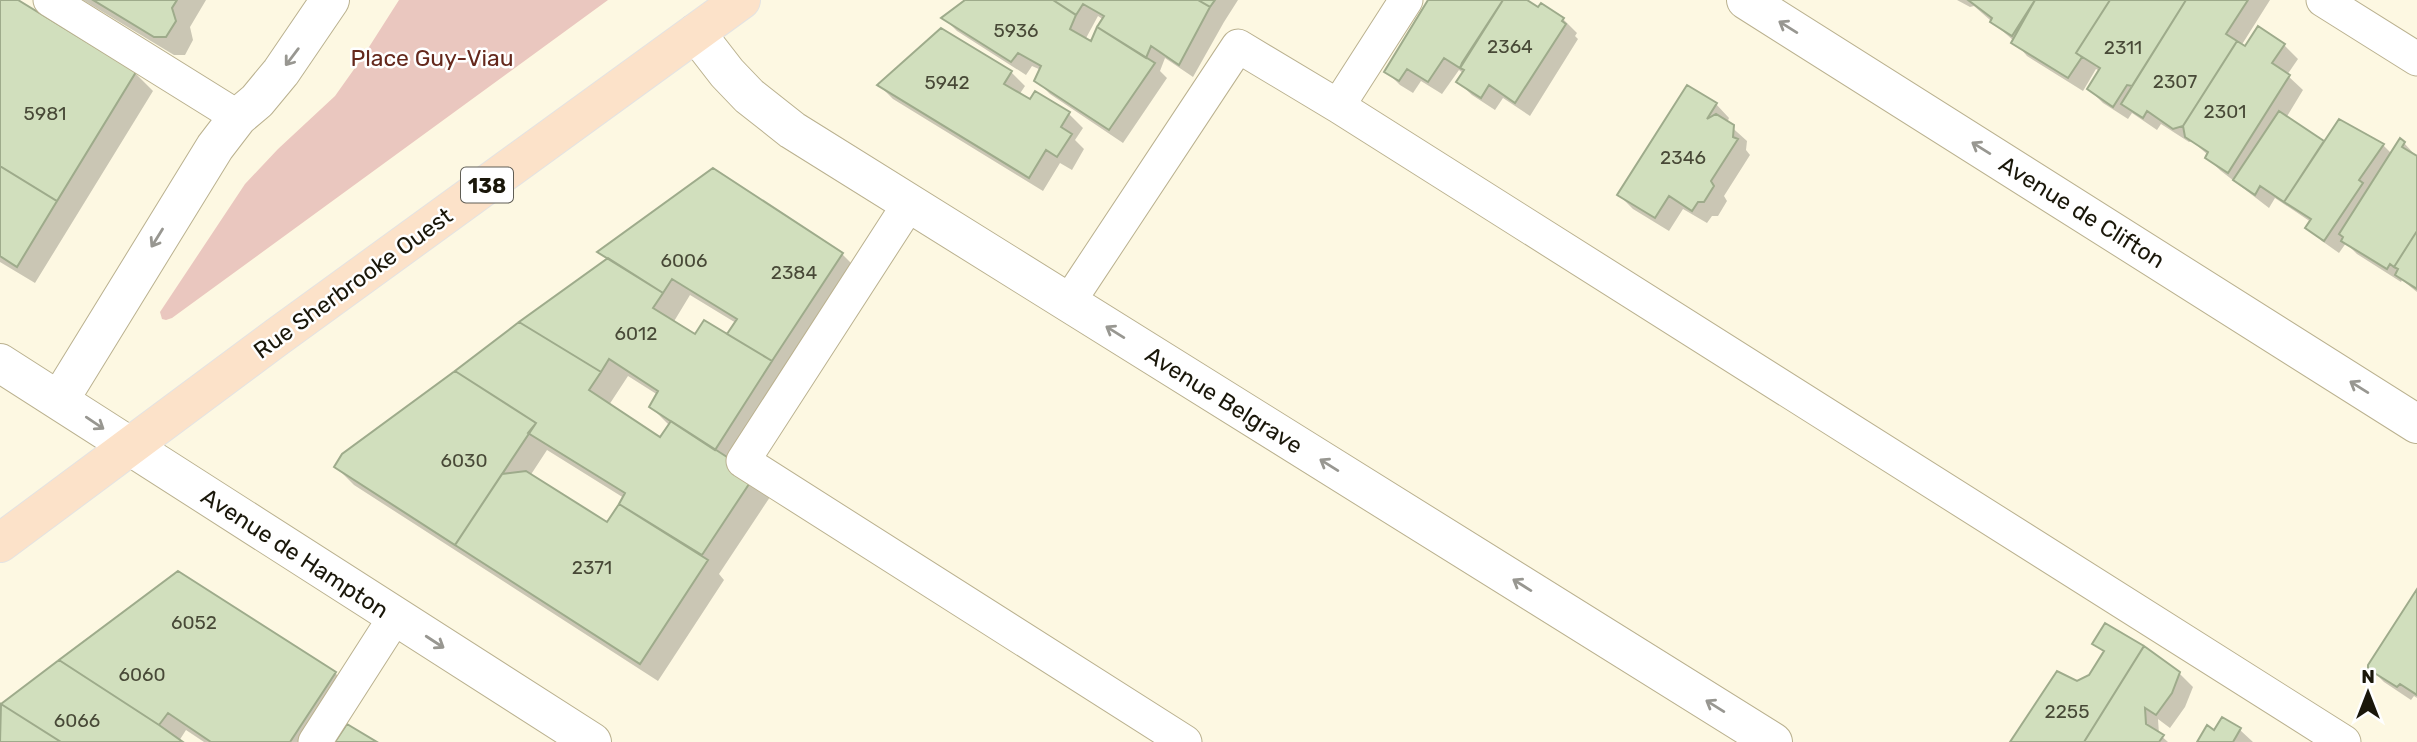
<svg xmlns="http://www.w3.org/2000/svg" width="2417" height="742" viewBox="0 0 2417 742" font-family="Rubik,sans-serif">
	<style>
		.green { fill: #eac7bf }
		.shadow { fill: #0003; fill-rule: evenodd }
		.building { fill: #d1dfbd; stroke: #9eab8b; stroke-width: 2 }
		.lines { fill: none; stroke-linecap: round; stroke-linejoin: round }
		.lane-casing { stroke: #bab18f; stroke-width: 35 }
		.street-casing { stroke: #bab18f; stroke-width: 40 }
		.primary-casing { stroke: #e4e3e2; stroke-width: 40 }
		.lane { stroke: #fff; stroke-width: 33 }
		.street { stroke: #fff; stroke-width: 38 }
		.primary { stroke: #fce2c9; stroke-width: 38 }
		.oneway { stroke: #989791 }
		.labels { text-anchor: middle; dominant-baseline: central; stroke-width: 5; stroke-linejoin: round; paint-order: stroke }
		.number-label { font-size: 19px; fill: #484937 }
		.shield { fill: #fff; stroke: #5f5d54; stroke-width: 2 }
		.shield-label { font-size: 21px; font-weight: bold; fill: #1a170a }
		.park-label { font-size: 23px; fill: #65281c; stroke: #fff }
		.street-label { font-size: 23px; fill: #1a170a; stroke: #fff }
	</style>
	<rect width="100%" height="100%" fill="#fdf8e2"/>
	<path class="green" d="M 399,0 L 608,0 L 172,318 L 166,320 L 162,319 L 160,312 L 245,184 L 278,149 L 335,96 L 362,58 Z"/>
	<path class="shadow" d="M 0,0 L 15,0 L 135,73 L 153,91 L 35,283 L 0,262 Z
		M 83,0 L 206,0 L 190,27 L 193,40 L 185,55 L 174,55 Z
		M 968,0 L 1238,0 L 1224,22 L 1193,77 L 1165,58 L 1160,71 L 1167,78 L 1123,143 L 1050,94 L 1036,80 L 1041,70 L 1032,66 L 1026,75 L 957,31 L 944,18 ZM 1098,16 L 1104,20 L 1092,43 L 1085,40 Z
		M 1430,0 L 1524,0 L 1539,10 L 1563,19 L 1577,33 L 1575,36 L 1578,39 L 1530,116 L 1503,98 L 1495,110 L 1472,95 L 1458,82 L 1463,73 L 1459,70 L 1442,94 L 1421,81 L 1413,93 L 1400,85 L 1386,71 Z
		M 1957,0 L 2270,0 L 2241,46 L 2246,49 L 2284,45 L 2298,59 L 2287,75 L 2303,90 L 2286,118 L 2325,144 L 2383,145 L 2392,154 L 2404,143 L 2417,157 L 2417,292 L 2402,280 L 2401,282 L 2357,254 L 2346,243 L 2339,253 L 2322,241 L 2308,227 L 2311,222 L 2275,198 L 2269,208 L 2221,171 L 2207,158 L 2208,155 L 2192,141 L 2189,142 L 2161,124 L 2157,130 L 2132,113 L 2128,119 L 2103,103 L 2089,89 L 2100,71 L 2096,69 L 2083,91 L 2027,56 L 2014,41 L 1974,6 L 1970,7 Z
		M 1011,72 L 1025,86 L 1019,95 L 1030,102 L 1036,93 L 1069,114 L 1083,128 L 1075,140 L 1084,149 L 1072,170 L 1060,163 L 1043,191 L 893,99 L 880,86 Z
		M 1716,104 L 1729,118 L 1727,123 L 1747,141 L 1746,150 L 1750,155 L 1724,196 L 1727,201 L 1718,216 L 1712,216 L 1707,223 L 1683,209 L 1669,231 L 1633,209 L 1619,195 Z
		M 713,170 L 842,254 L 860,272 L 735,464 L 772,494 L 719,574 L 724,580 L 658,681 L 354,485 L 336,467 L 608,260 L 600,252 ZM 690,295 L 736,323 L 728,337 L 696,337 L 673,323 ZM 628,376 L 658,395 L 651,407 L 670,426 L 661,439 L 609,405 ZM 547,450 L 624,498 L 607,524 L 530,476 Z
		M 178,573 L 335,673 L 353,691 L 320,742 L 204,742 L 186,730 L 179,741 L 180,742 L 0,742 L 0,707 Z
		M 2417,592 L 2417,698 L 2414,696 L 2411,700 L 2384,682 L 2370,668 Z
		M 2095,643 L 2179,673 L 2193,687 L 2185,707 L 2170,728 L 2158,719 L 2159,734 L 2168,742 L 2012,742 L 2077,683 L 2090,677 L 2105,654 Z
		M 2223,719 L 2240,730 L 2253,742 L 2199,742 L 2214,733 Z"/>
	<path class="building" d="M 0,0 L 18,0 L 136,72 L 57,201 L 0,166 Z
		M 93,0 L 177,0 L 172,8 L 176,21 L 166,37 L 154,37 Z
		M 965,0 L 1053,0 L 1076,15 L 1070,29 L 1091,41 L 1097,27 L 1155,63 L 1109,130 L 1034,81 L 1041,66 L 1018,53 L 1011,62 L 941,18 Z
		M 1053,0 L 1198,0 L 1210,7 L 1179,65 L 1151,46 L 1146,58 L 1097,27 L 1104,16 L 1083,4 L 1076,15 Z
		M 1198,0 L 1215,0 L 1210,7 Z
		M 1428,0 L 1503,0 L 1460,68 L 1444,58 L 1428,82 L 1407,69 L 1399,81 L 1384,72 Z
		M 1503,0 L 1527,0 L 1538,7 L 1541,3 L 1564,18 L 1562,21 L 1566,24 L 1515,103 L 1489,85 L 1481,98 L 1456,82 L 1464,70 L 1460,68 L 1462,63 Z
		M 1968,0 L 2035,0 L 2012,36 L 1990,22 L 1992,18 Z
		M 2035,0 L 2110,0 L 2076,53 L 2082,57 L 2068,78 L 2011,43 Z
		M 2110,0 L 2186,0 L 2132,86 L 2127,85 L 2113,107 L 2087,89 L 2100,68 L 2076,53 Z
		M 2186,0 L 2248,0 L 2226,34 L 2237,41 L 2234,46 L 2183,126 L 2173,129 L 2147,111 L 2143,118 L 2121,104 Z
		M 2258,26 L 2285,44 L 2272,63 L 2290,75 L 2228,173 L 2205,158 L 2208,152 L 2185,137 L 2183,126 L 2237,41 L 2245,46 Z
		M 941,28 L 1012,71 L 1004,84 L 1030,99 L 1035,91 L 1070,112 L 1061,127 L 1072,134 L 1057,157 L 1046,150 L 1029,178 L 877,85 Z
		M 1687,85 L 1717,103 L 1707,119 L 1716,114 L 1734,125 L 1733,137 L 1738,139 L 1711,181 L 1714,186 L 1704,202 L 1698,202 L 1692,211 L 1669,196 L 1655,218 L 1617,195 Z
		M 2279,111 L 2324,141 L 2284,202 L 2260,186 L 2255,195 L 2233,180 Z
		M 2339,119 L 2384,144 L 2359,180 L 2363,183 L 2324,241 L 2305,228 L 2311,219 L 2284,202 Z
		M 2400,138 L 2405,142 L 2402,147 L 2417,156 L 2417,231 L 2394,267 L 2390,264 L 2387,269 L 2341,241 L 2343,237 L 2339,234 Z
		M 0,166 L 57,201 L 17,267 L 0,256 Z
		M 713,168 L 843,253 L 772,361 L 727,334 L 737,319 L 672,279 L 663,293 L 597,252 Z
		M 2417,231 L 2417,289 L 2395,275 L 2398,269 L 2394,267 Z
		M 608,258 L 663,293 L 653,308 L 695,334 L 704,320 L 772,361 L 715,450 L 649,407 L 658,391 L 609,359 L 601,372 L 519,322 Z
		M 519,322 L 601,372 L 589,390 L 660,437 L 671,421 L 755,475 L 702,555 L 619,504 L 625,493 L 528,433 L 536,423 L 455,371 Z
		M 455,371 L 536,423 L 455,545 L 334,467 L 342,454 Z
		M 526,471 L 607,522 L 619,504 L 708,560 L 640,664 L 455,545 L 502,474 Z
		M 178,571 L 336,672 L 290,742 L 211,742 L 168,713 L 159,725 L 59,660 Z
		M 2417,589 L 2417,695 L 2400,684 L 2397,687 L 2368,669 L 2368,665 Z
		M 2105,623 L 2144,646 L 2084,742 L 2010,742 L 2057,671 L 2077,681 L 2089,675 L 2104,651 L 2092,644 Z
		M 2144,646 L 2180,672 L 2172,693 L 2156,715 L 2145,708 L 2146,724 L 2164,735 L 2159,742 L 2084,742 Z
		M 59,660 L 159,725 L 183,742 L 61,742 L 1,704 Z
		M 1,704 L 61,742 L 0,742 Z
		M 2222,717 L 2241,728 L 2233,742 L 2197,742 L 2207,725 L 2214,730 Z
		M 347,724 L 377,742 L 335,742 Z"/>
	<g class="lines">
		<defs>
			<path id="lane" d="M 50,0 L 238,117
				M 2323,0 L 2417,59
				M 1338,106 L 1406,0
				M 909,204 L 743,461 L 1185,742
				M 1068,303 L 1238,46 L 1338,106 L 2344,742
				M 315,742 L 395,617"/>
			<path id="street" d="M 1746,0 L 2417,424
				M 696,33 L 727,73 L 749,96 L 792,130 L 1773,742
				M 0,363 L 592,742
				M 60,399 L 215,147 L 238,117 L 257,101 L 281,72 L 330,0"/>
			<path id="primary" d="M 0,543 L 277,337 L 741,0"/>
		</defs>
		<use href="#lane" class="lane-casing"/>
		<use href="#street" class="street-casing"/>
		<use href="#primary" class="primary-casing"/>
		<use href="#lane" class="lane"/>
		<use href="#street" class="street"/>
		<use href="#primary" class="primary"/>
	</g>
	<defs><path id="oneway-shaft" d="M-6 0H5M1.5-3L5.5 0L1.5 3" fill="none" stroke-width="1.6" stroke-linecap="round" stroke-linejoin="round" transform="scale(1.75)"/></defs>
	<g class="oneway">
		<use href="#oneway-shaft" transform="translate(1788 27) rotate(-148)"/>
		<use href="#oneway-shaft" transform="translate(292 57) rotate(127)"/>
		<use href="#oneway-shaft" transform="translate(1981 148) rotate(-148)"/>
		<use href="#oneway-shaft" transform="translate(157 238) rotate(122)"/>
		<use href="#oneway-shaft" transform="translate(1115 332) rotate(-148)"/>
		<use href="#oneway-shaft" transform="translate(2359 387) rotate(-148)"/>
		<use href="#oneway-shaft" transform="translate(95 423) rotate(34)"/>
		<use href="#oneway-shaft" transform="translate(1329 465) rotate(-148)"/>
		<use href="#oneway-shaft" transform="translate(1522 585) rotate(-148)"/>
		<use href="#oneway-shaft" transform="translate(435 642) rotate(33)"/>
		<use href="#oneway-shaft" transform="translate(1715 706) rotate(-148)"/>
	</g>
	<g class="labels">
		<g class="number-label">
			<text x="1016" y="30">5936</text>
			<text x="1510" y="46">2364</text>
			<text x="2123" y="47">2311</text>
			<text x="2175" y="81">2307</text>
			<text x="947" y="82">5942</text>
			<text x="2225" y="111">2301</text>
			<text x="45" y="113">5981</text>
			<text x="1683" y="157">2346</text>
			<text x="684" y="260">6006</text>
			<text x="794" y="272">2384</text>
			<text x="636" y="333">6012</text>
			<text x="464" y="460">6030</text>
			<text x="592" y="567">2371</text>
			<text x="194" y="622">6052</text>
			<text x="142" y="674">6060</text>
			<text x="2067" y="711">2255</text>
			<text x="77" y="720">6066</text>
		</g>
		<rect class="shield" x="461" y="167.5" width="52" height="35" rx="5"/>
		<g class="shield-label">
			<text x="487" y="185">138</text>
		</g>
		<g class="park-label">
			<text x="432" y="58">Place Guy-Viau</text>
		</g>
		<g class="street-label">
			<text transform="translate(2082 212) rotate(32)">Avenue de Clifton</text>
			<text transform="translate(353 283) rotate(-36)">Rue Sherbrooke Ouest</text>
			<text transform="translate(1224 400) rotate(32)">Avenue Belgrave</text>
			<text transform="translate(295 553) rotate(33)">Avenue de Hampton</text>
		</g>
	</g>
	<g transform="translate(2368 693)" stroke="#ffffff" stroke-width="5" paint-order="stroke">
	<path d="M0-5L12 26L0 18L-12 26Z" fill="#1a170a"/>
	<text y="-10" font-size="19" font-weight="bold" text-anchor="middle" fill="#1a170a">N</text>
	</g>
</svg>
